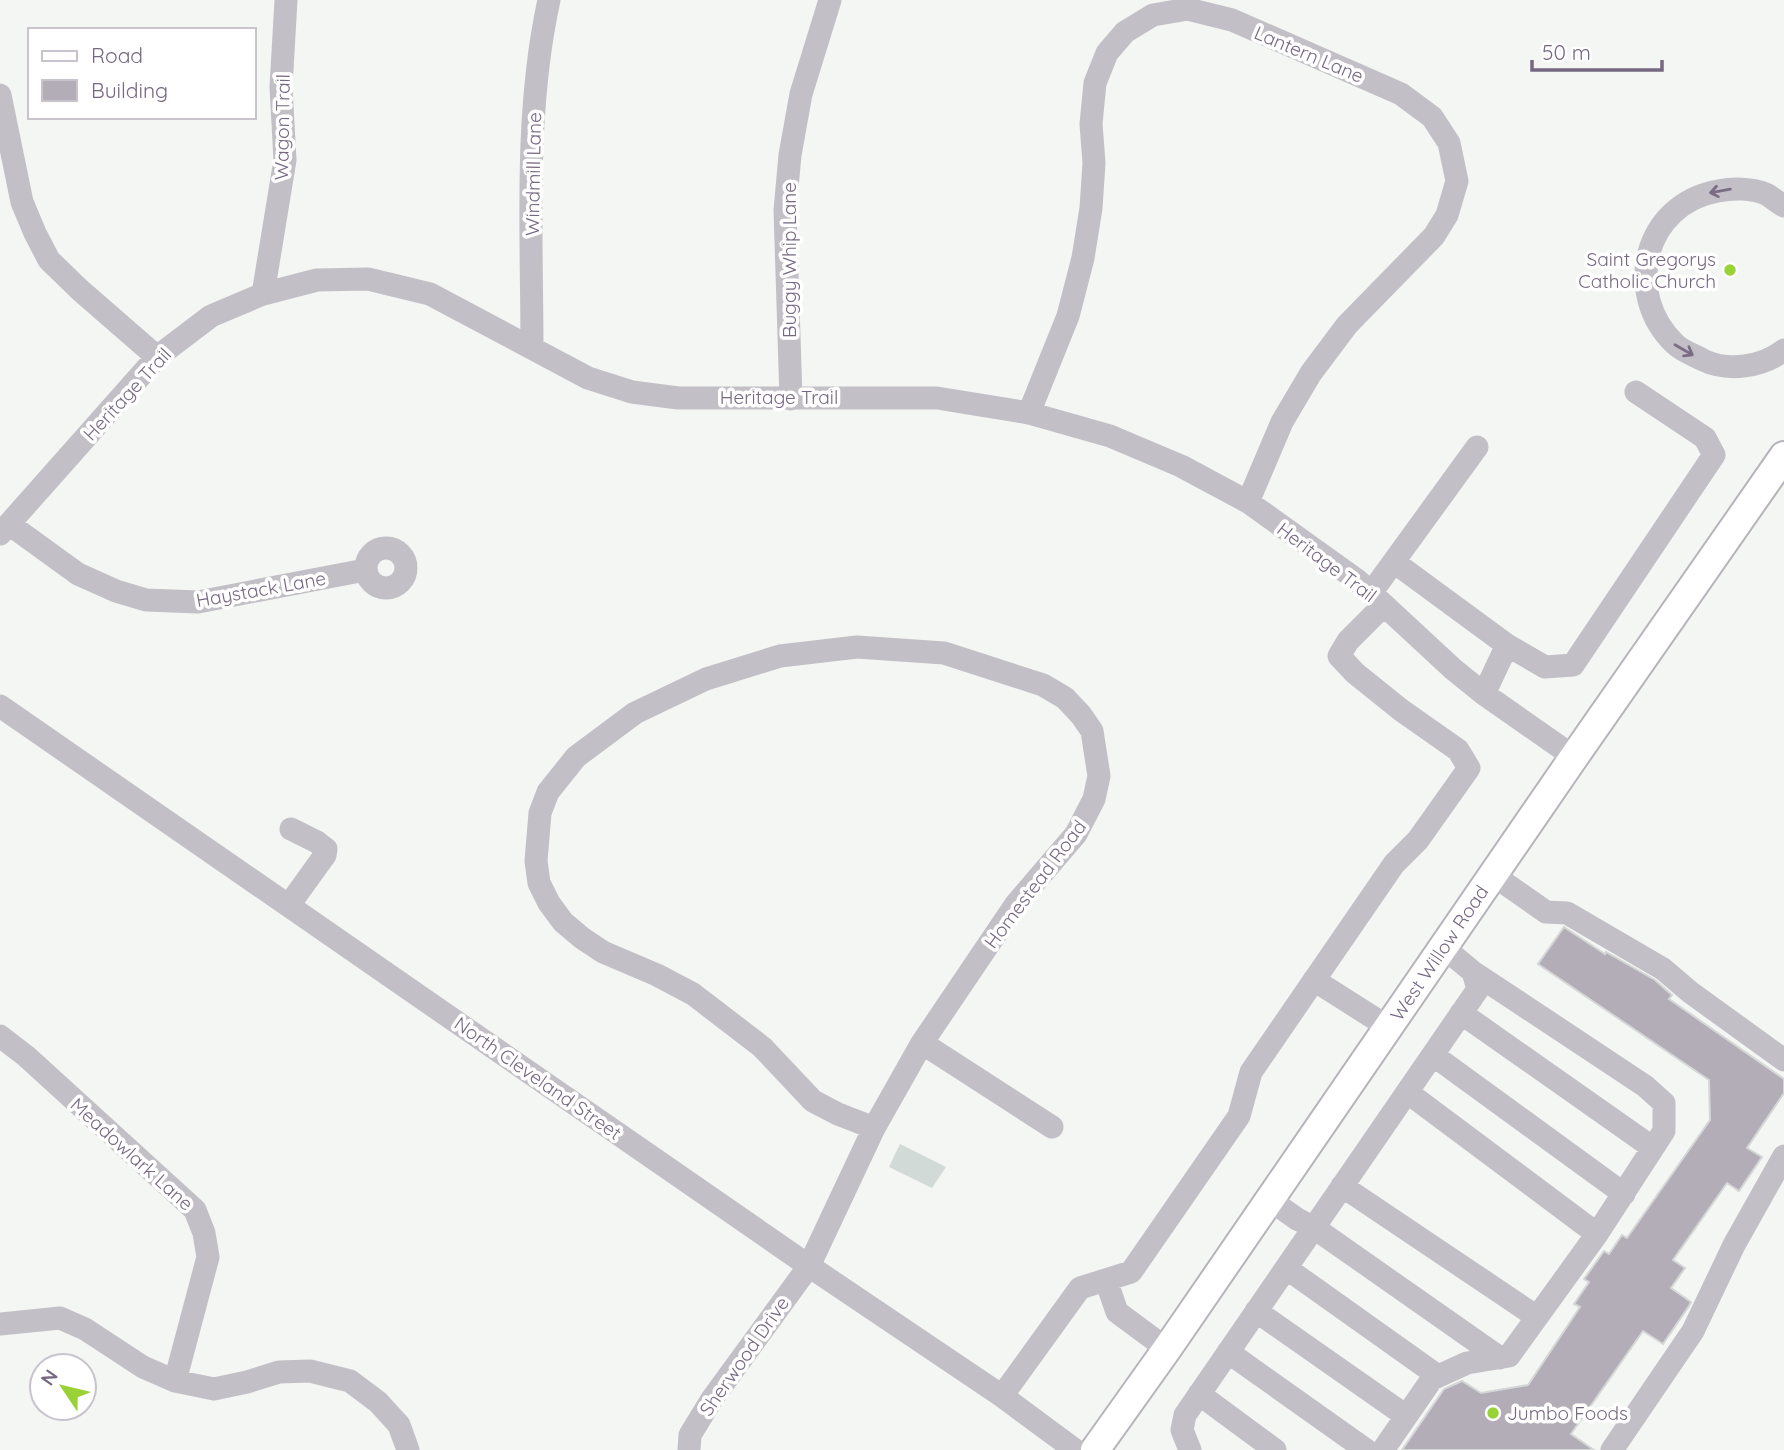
<svg xmlns="http://www.w3.org/2000/svg" width="1784" height="1450" viewBox="0 0 1784 1450" font-family="Quicksand,sans-serif">
	<style>
		.green { fill: #d2dad8 }
		.building { fill: #b3adb8; stroke: #d5d7d6; stroke-width: 2 }
		.lines { fill: none; stroke-linecap: round; stroke-linejoin: round }
		.major-casing { stroke: #b7b3ba; stroke-width: 32 }
		.minor { stroke: #c3bfc6; stroke-width: 23 }
		.major { stroke: #fff; stroke-width: 28 }
		.oneway { stroke: #7a6c84 }
		.poi-dot { fill: #98d237; stroke: #fff; stroke-width: 2.5 }
		.labels { text-anchor: middle; dominant-baseline: central; stroke-width: 7; stroke-linejoin: round; paint-order: stroke }
		.street-label { font-size: 19px; fill: #766881; stroke: #fff }
		.poi-label { font-size: 19px; fill: #766881; stroke: #fff; text-anchor: end }
	</style>
	<rect width="100%" height="100%" fill="#f3f6f3"/>
	<path class="green" d="M 900,1144 L 946,1167 L 932,1188 L 889,1167 Z"/>
	<path class="building" d="M 1564,927 L 1605,954 L 1606,952 L 1655,980 L 1672,995 L 1669,999 L 1784,1079 L 1784,1093 L 1747,1148 L 1762,1157 L 1739,1191 L 1727,1183 L 1673,1260 L 1685,1268 L 1671,1288 L 1691,1302 L 1689,1306 L 1663,1344 L 1643,1331 L 1571,1434 L 1594,1450 L 1402,1450 L 1444,1389 L 1462,1381 L 1481,1393 L 1528,1385 L 1580,1307 L 1574,1304 L 1589,1282 L 1584,1279 L 1604,1251 L 1609,1254 L 1622,1235 L 1627,1238 L 1710,1120 L 1709,1080 L 1538,964 Z"/>
	<g class="lines">
		<defs>
			<path id="major" d="M 1095,1450 L 1167,1349 L 1574,757 L 1784,456"/>
		</defs>
		<use href="#major" class="major-casing"/>
		<path class="minor" d="M 0,95 L 22,202 L 35,233 L 49,260 L 80,290 L 157,357
			M 1784,206 C 1778,203 1772,197 1766,194 C 1752,188 1733,188 1718,191 C 1644,204 1622,293 1675,344 C 1682,351 1694,355 1703,360 C 1728,372 1762,367 1784,350
			M 263,294 L 285,160 L 281,87 L 286,0
			M 532,348 C 532,233 524,114 549,0
			M 791,399 L 785,210 L 790,155 L 801,94 L 830,0
			M 1029,413 L 1068,316 L 1083,258 L 1091,208 L 1094,163 L 1091,124 L 1095,83 L 1107,53 L 1125,32 L 1153,15 L 1188,9 L 1232,20 L 1401,94 L 1432,117 L 1449,143 L 1457,181 L 1447,215 L 1434,236 L 1347,325 L 1311,373 L 1282,422 L 1248,502
			M 9,524 L 78,574 L 116,591 L 146,600 L 198,602 L 365,570
			M 0,534 L 157,357 L 211,316 L 263,294 L 317,280 L 368,279 L 430,294 L 588,378 L 632,392 L 678,398 L 937,398 L 1029,413 L 1110,436 L 1181,466 L 1248,502 L 1357,580 L 1453,669 L 1484,694 L 1574,757
			M366 568a20 20 0 1 1 40 0a20 20 0 1 1-40 0Z
			M 1394,562 L 1507,645 L 1484,694
			M 1371,593 L 1477,447
			M 1507,645 L 1545,667 L 1573,665 L 1714,455 L 1705,438 L 1636,392
			M 0,706 L 809,1266 L 1002,1396 L 1075,1450
			M 1493,875 L 1546,912 L 1567,913 L 1663,969 L 1690,992 L 1784,1060
			M 289,905 L 325,855 L 326,849 L 317,842 L 291,829
			M 1314,980 L 1388,1027
			M 1461,1013 L 1653,1148
			M 0,1036 L 26,1056 L 195,1210 L 204,1233 L 208,1257 L 175,1381
			M 922,1043 L 1052,1127
			M 1433,1055 L 1624,1194
			M 1407,1092 L 1597,1234
			M 1342,1186 L 1537,1317
			M 1270,1200 L 1297,1219 L 1313,1227 L 1500,1358
			M 1286,1268 L 1438,1376
			M 1106,1280 L 1117,1312 L 1167,1349
			M 1256,1311 L 1406,1416
			M 0,1324 L 60,1318 L 85,1329 L 143,1367 L 175,1381 L 214,1389 L 247,1382 L 279,1372 L 310,1371 L 350,1381 L 378,1402 L 399,1425 L 408,1450
			M 1228,1352 L 1366,1450
			M 1199,1394 L 1275,1450
			M 1002,1396 L 1080,1288 L 1131,1272 L 1239,1116 L 1251,1072 L 1394,864 L 1418,840 L 1469,768 L 1458,750 L 1401,710 L 1355,673 L 1339,656 L 1348,641 L 1384,605
			M 689,1450 L 690,1435 L 712,1399 L 809,1266 L 874,1128 L 922,1043 L 1016,904 L 1076,834 L 1094,799 L 1099,776 L 1092,731 L 1081,715 L 1065,698 L 1043,685 L 944,653 L 857,647 L 780,656 L 706,679 L 635,713 L 576,757 L 548,792 L 540,813 L 536,861 L 539,883 L 549,903 L 563,922 L 582,938 L 603,952 L 657,975 L 693,994 L 762,1047 L 813,1101 L 838,1114 L 874,1128
			M 1190,1450 L 1182,1430 L 1185,1415 L 1478,989 L 1473,972 L 1443,947
			M 1383,1450 L 1432,1379 L 1467,1363 L 1509,1356 L 1597,1234 L 1664,1131 L 1664,1103 L 1645,1086 L 1473,972
			M 1612,1450 L 1693,1331 L 1734,1245 L 1784,1156"/>
		<use href="#major" class="major"/>
	</g>
	<defs><path id="oneway-shaft" d="M-6 0H5M1.5-3L5.5 0L1.5 3" fill="none" stroke-width="1.6" stroke-linecap="round" stroke-linejoin="round" transform="scale(1.75)"/></defs>
	<g class="oneway">
		<use href="#oneway-shaft" transform="translate(1720 191) rotate(170)"/>
		<use href="#oneway-shaft" transform="translate(1684 350) rotate(30)"/>
	</g>
	<g class="poi-dot">
		<circle cx="1730" cy="270" r="7"/>
		<circle cx="1493" cy="1413" r="7"/>
	</g>
	<g class="labels">
		<g class="street-label">
			<text transform="translate(1309 54) rotate(23)">Lantern Lane</text>
			<text transform="translate(282 127) rotate(-89)">Wagon Trail</text>
			<text transform="translate(533 174) rotate(-89)">Windmill Lane</text>
			<text transform="translate(789 260) rotate(-90)">Buggy Whip Lane</text>
			<text transform="translate(127 394) rotate(-47)">Heritage Trail</text>
			<text x="779" y="397">Heritage Trail</text>
			<text transform="translate(1327 562) rotate(37)">Heritage Trail</text>
			<text transform="translate(261 589) rotate(-10)">Haystack Lane</text>
			<text transform="translate(1035 884) rotate(-53)">Homestead Road</text>
			<text transform="translate(1439 953) rotate(-56)">West Willow Road</text>
			<text transform="translate(538 1078) rotate(35)">North Cleveland Street</text>
			<text transform="translate(132 1154) rotate(42)">Meadowlark Lane</text>
			<text transform="translate(744 1356) rotate(-55)">Sherwood Drive</text>
		</g>
		<g class="poi-label">
			<text x="1716" y="259">Saint Gregorys<tspan x="1716" dy="22">Catholic Church</tspan></text>
			<text x="1507" y="1413" text-anchor="start">Jumbo Foods</text>
		</g>
	</g>
	<rect x="28" y="28" width="228" height="91" fill="#ffffff" stroke="#c8c3cd" stroke-width="2"/>
	<rect x="42" y="51" width="35" height="10" fill="#ffffff" stroke="#c8c3cd" stroke-width="2"/>
	<text x="91" y="63" font-size="21" fill="#766881">Road</text>
	<rect x="42" y="80" width="35" height="21" fill="#b3adb8" stroke="#c8c3cd" stroke-width="2"/>
	<text x="91" y="98" font-size="21" fill="#766881">Building</text>
	<g transform="translate(63 1387) rotate(305)"><circle r="33" fill="#ffffff" stroke="#c8c3cd" stroke-width="2"/>
	<path d="M0-5L12 26L0 18L-12 26Z" fill="#98d237"/>
	<text y="-10" font-size="19" font-weight="bold" text-anchor="middle" fill="#766881">N</text>
	</g>
	<path d="M1532 60v10h130v-10" fill="none" stroke="#766881" stroke-width="3.5"/>
	<text x="1542" y="60" font-size="21" fill="#766881" stroke="#ffffff" stroke-width="5" paint-order="stroke">50 m</text>
</svg>
